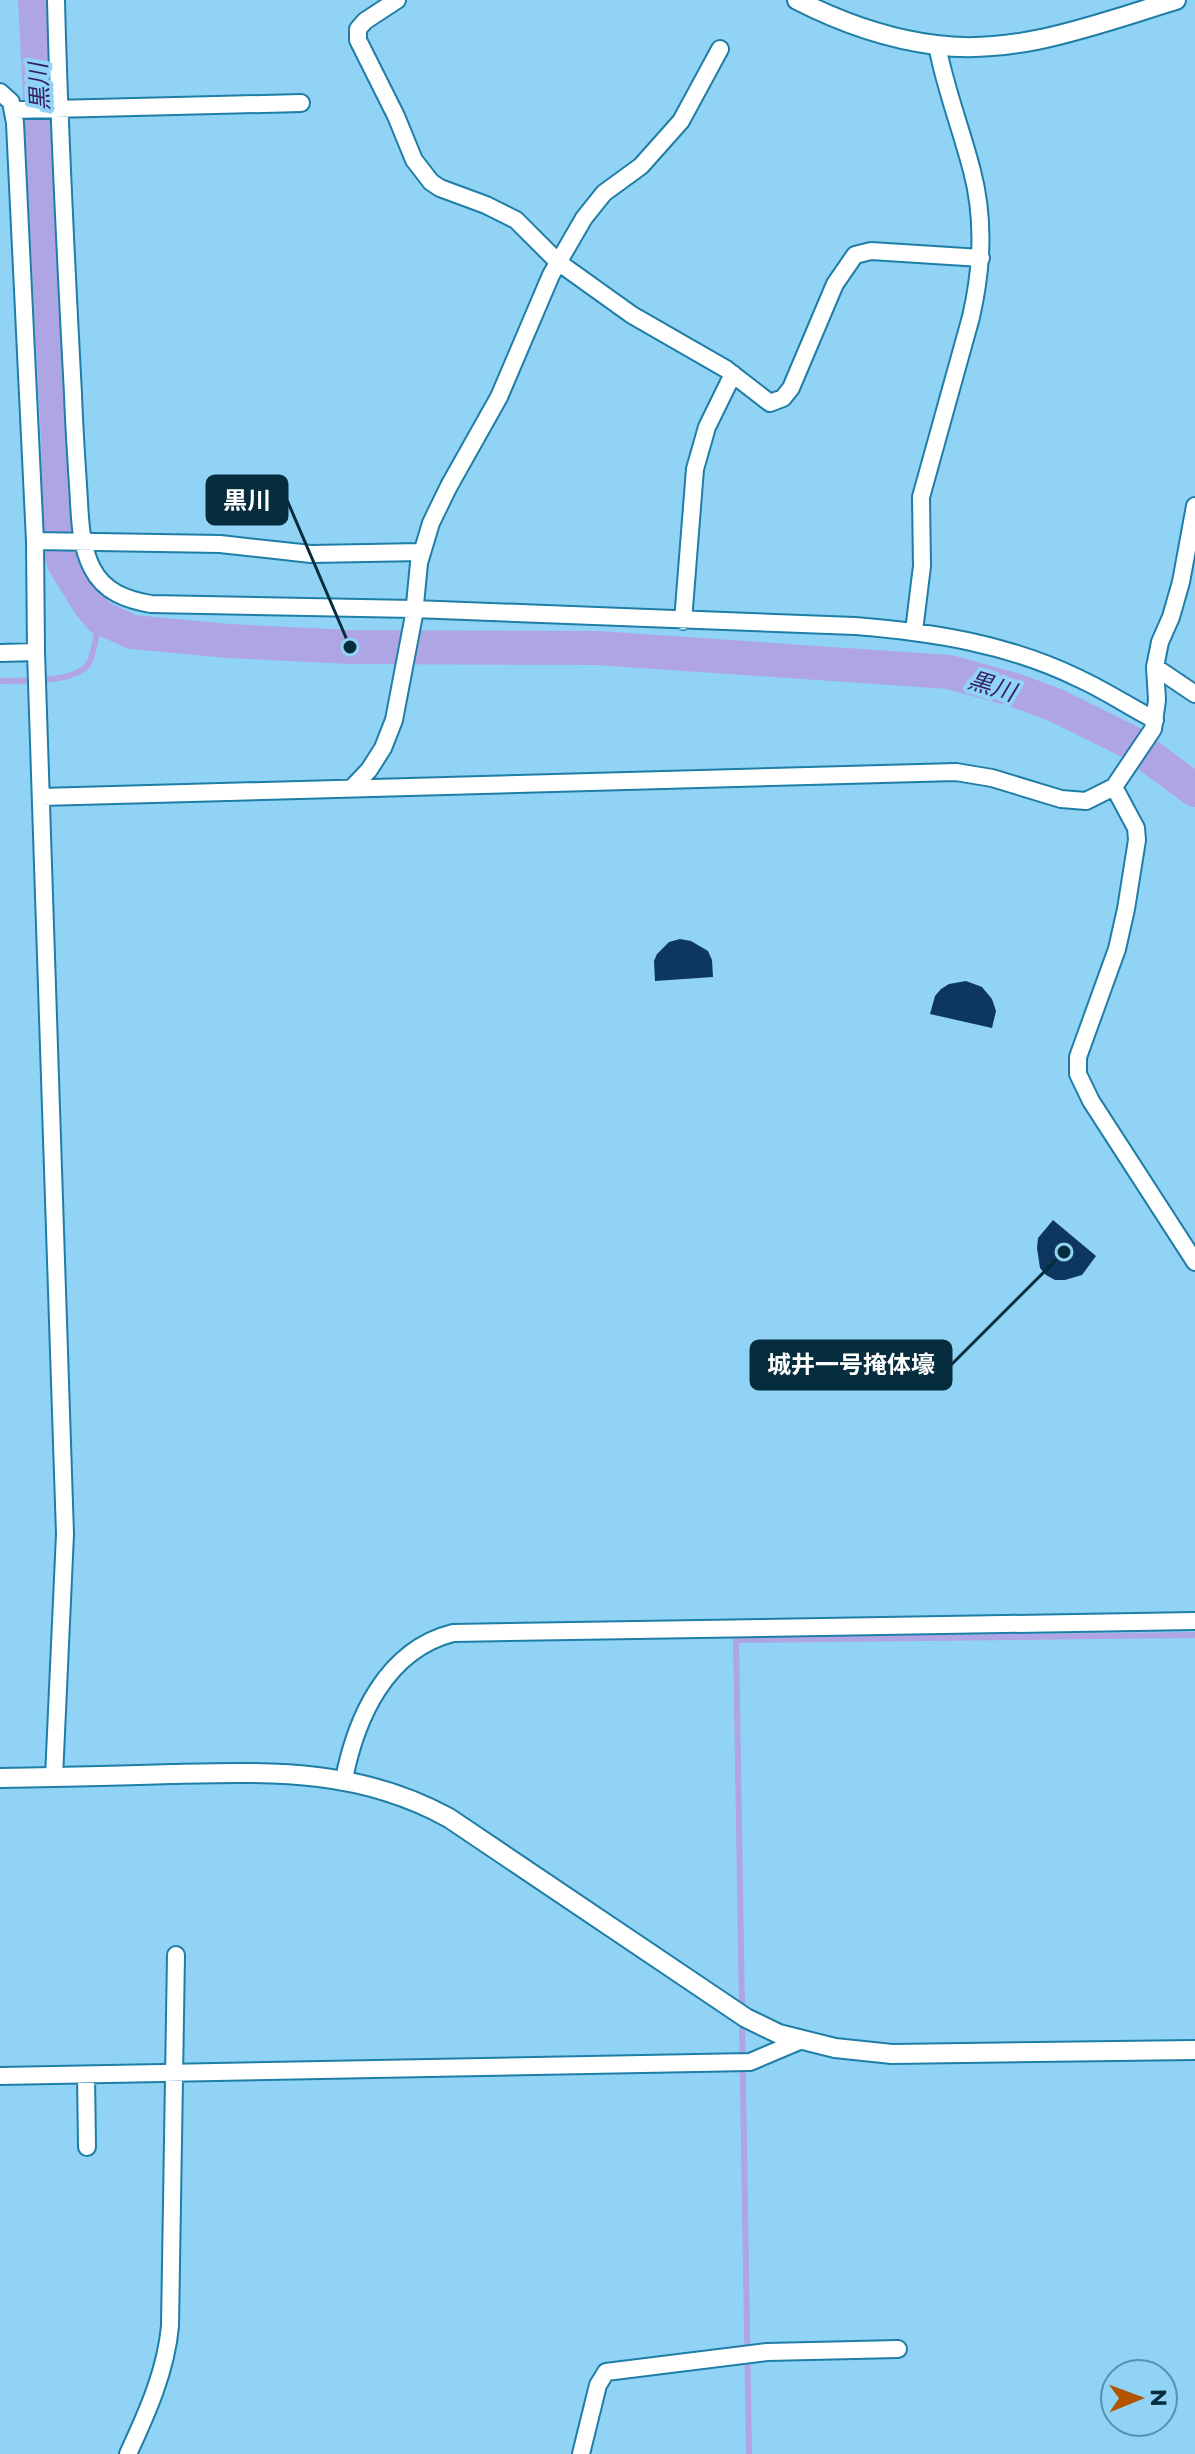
<svg xmlns="http://www.w3.org/2000/svg" width="1195" height="2454" viewBox="0 0 1195 2454" font-family="Montserrat,'Noto Sans JP',sans-serif">
	<style>
		.lines { fill: none; stroke-linecap: round; stroke-linejoin: round }
		.stream { stroke: #afa5e5; stroke-width: 6 }
		.river { stroke: #afa5e5; stroke-width: 34 }
		.building { fill: #0e375f }
		.minor-casing { stroke: #1e7ea6; stroke-width: 20 }
		.tertiary-casing { stroke: #1e7ea6; stroke-width: 22 }
		.minor { stroke: #fff; stroke-width: 16 }
		.tertiary { stroke: #fff; stroke-width: 18 }
		.labels { text-anchor: middle; dominant-baseline: central; stroke-width: 8; stroke-linejoin: round; paint-order: stroke }
		.water-label { font-size: 24px; font-style: italic; fill: #351f69; stroke: #90d3f5 }
		.leader { fill: none; stroke: #052d3d; stroke-width: 3 }
		.callout-dot { fill: #052d3d; stroke: #90d3f5; stroke-width: 3 }
		.callout { fill: #052d3d; stroke: #052d3d; stroke-width: 3 }
		.callout-label { font-size: 24px; text-anchor: middle; font-weight: bold; fill: #fff }
	</style>
	<rect width="100%" height="100%" fill="#90d3f5"/>
	<g class="lines">
		<path class="stream" d="M 0,681 C 22,680 80,684 90,661 C 95,648 97,631 100,617
			M 742,2010 L 736,1640 L 1195,1635
			M 742,2022 L 749,2454"/>
		<path class="river" d="M 35,0 L 58,439 L 60,546 L 64,563 L 90,605 L 100,617 L 132,632 L 229,641 L 350,647 L 598,648 L 949,672 L 1015,690 L 1055,705 L 1130,742 L 1195,790"/>
	</g>
	<path class="building" d="M 680,939 L 691,941 L 708,951 L 712,960 L 713,977 L 655,981 L 654,961 L 657,954 L 669,942 Z
		M 966,981 L 982,987 L 992,999 L 996,1011 L 992,1028 L 930,1014 L 935,996 L 941,989 L 949,984 Z
		M 1053,1220 L 1096,1256 L 1082,1275 L 1065,1280 L 1055,1280 L 1046,1275 L 1040,1268 L 1037,1248 L 1038,1238 Z"/>
	<g class="lines">
		<defs>
			<path id="minor" d="M 56,0 C 59,131 66,263 73,394 C 74,424 76,455 78,485 C 80,513 79,542 92,568 C 104,592 127,600 151,604 L 414,609 L 855,626 C 932,632 1009,644 1080,679 C 1106,691 1130,707 1155,720
				M 397,0 L 365,21 L 358,29 L 358,40 L 396,116 L 414,160 L 431,182 L 440,188 L 486,205 L 516,220 L 558,262 L 632,315 L 726,369 L 770,403 L 783,398 L 791,388 L 835,284 L 855,255 L 871,251 L 981,258
				M 0,92 L 11,102 L 15,123 L 35,541 L 36,652 L 65,1534 L 54,1777
				M 13,110 L 301,103
				M 1195,506 L 1181,582 L 1171,617 L 1160,642 L 1155,667 L 1157,700 L 1153,729 L 1114,787 L 1136,828 L 1137,840 L 1126,909 L 1117,949 L 1078,1057 L 1078,1074 L 1091,1101 L 1195,1262
				M 35,541 L 220,544 L 311,554 L 422,552
				M 683,621 L 695,469 L 707,427 L 733,374
				M 914,631 L 922,566 L 921,497 L 971,317 C 982,269 985,220 972,171 C 961,128 945,88 937,45
				M 0,653 L 36,652
				M 1155,667 L 1195,694
				M 351,789 L 369,770 L 383,748 L 394,720 L 414,615 L 419,563 L 431,523 L 449,486 L 499,397 L 551,275 L 584,218 L 604,193 L 641,166 L 681,121 L 720,49
				M 41,797 L 956,772 L 992,778 L 1061,799 L 1086,801 L 1114,787
				M 344,1779 C 356,1718 386,1650 453,1633 L 1195,1621
				M 86,2075 L 87,2147
				M 0,2076 L 750,2062 L 802,2040
				M 128,2454 C 147,2413 166,2371 170,2326 L 176,1955
				M 581,2454 L 598,2385 L 606,2372 L 767,2352 L 898,2349"/>
			<path id="tertiary" d="M 797,0 C 840,22 888,39 936,45 C 1017,56 1100,23 1176,0
				M 0,1778 C 57,1777 114,1776 171,1774 C 271,1772 358,1768 449,1818 L 746,2018 L 779,2034 L 835,2048 L 892,2054 L 1195,2050"/>
		</defs>
		<use href="#minor" class="minor-casing"/>
		<use href="#tertiary" class="tertiary-casing"/>
		<use href="#minor" class="minor"/>
		<use href="#tertiary" class="tertiary"/>
	</g>
	<g class="labels">
		<g class="water-label">
			<text transform="translate(39 87) rotate(-93)">黒川</text>
			<text transform="translate(992 686) rotate(17)">黒川</text>
		</g>
	</g>
	<path class="leader" d="M350 647L287 500M1064 1252L951 1365"/>
	<g class="callout-dot">
		<circle cx="350" cy="647" r="8"/>
		<circle cx="1064" cy="1252" r="8"/>
	</g>
	<g class="callout">
		<rect x="207" y="476" width="80" height="48" rx="8"/>
		<rect x="751" y="1341" width="200" height="48" rx="8"/>
	</g>
	<g class="callout-label">
		<text x="247" y="509">黒川</text>
		<text x="851" y="1373">城井一号掩体壕</text>
	</g>
	<g transform="translate(1139 2398) rotate(89)"><circle r="38" fill="#90d3f5" stroke="#5891ab" stroke-width="2"/>
	<path d="M0-6L14 30L0 20L-14 30Z" fill="#b35500"/>
	<text y="-12" font-size="22" font-weight="bold" text-anchor="middle" fill="#052d3d">N</text>
	</g>
</svg>
